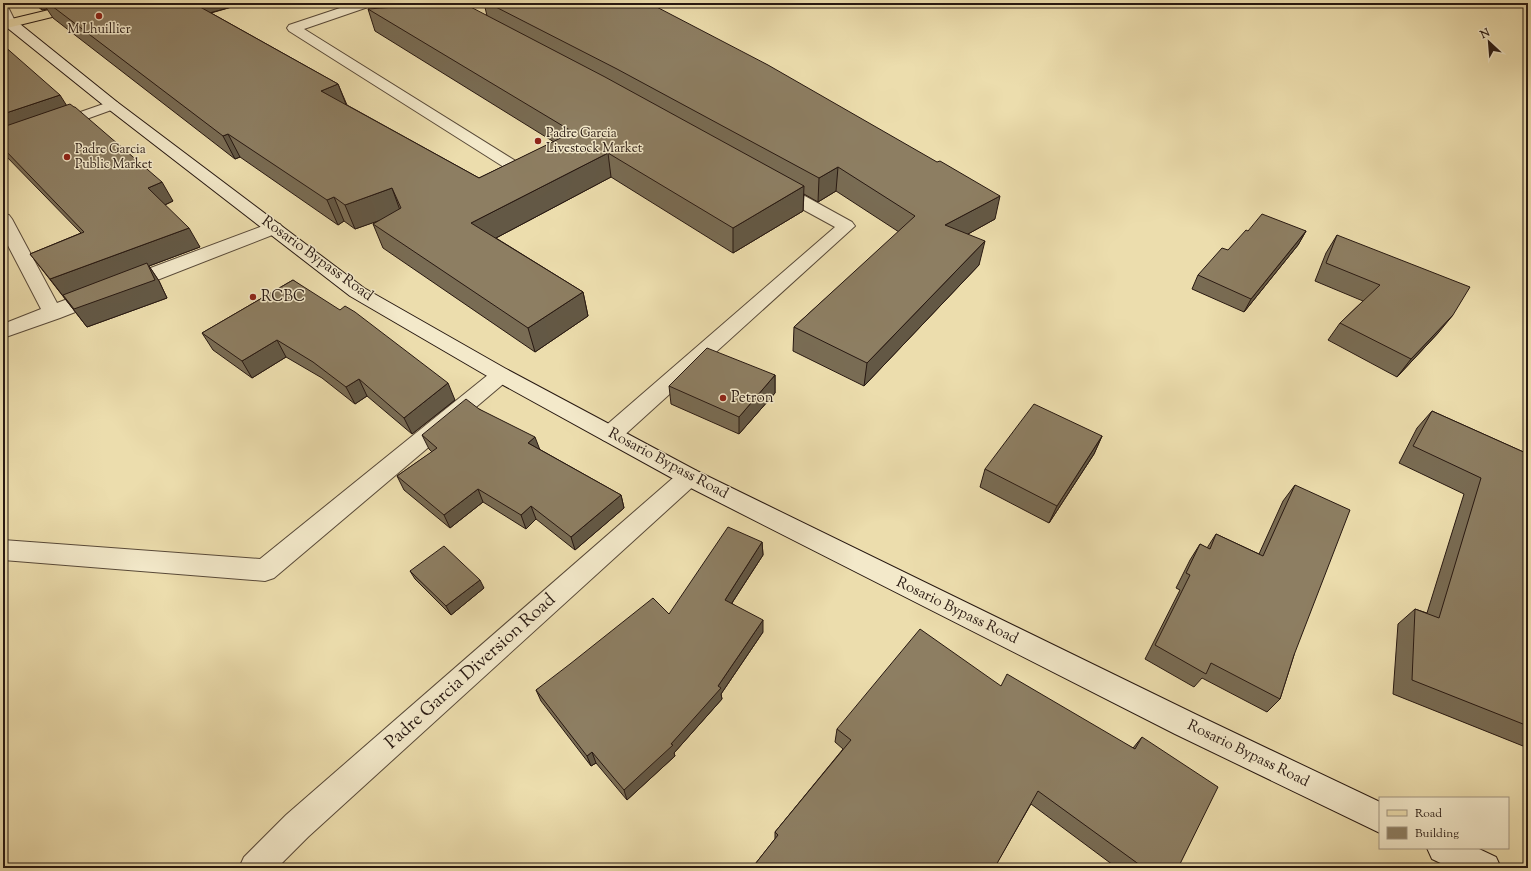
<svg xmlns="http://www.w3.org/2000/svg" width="1531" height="871" viewBox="0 0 1531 871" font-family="'Sorts Mill Goudy',serif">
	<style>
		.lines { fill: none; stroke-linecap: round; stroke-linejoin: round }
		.service-casing { stroke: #584938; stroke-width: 2 }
		.tertiary-casing { stroke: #584938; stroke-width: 2 }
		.secondary-casing { stroke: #271811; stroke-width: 2 }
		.primary-casing { stroke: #271811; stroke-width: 2 }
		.service { fill: #f3e9ca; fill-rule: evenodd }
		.tertiary { fill: #f3e9ca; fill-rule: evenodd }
		.secondary { fill: #f3e9ca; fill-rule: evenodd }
		.primary { fill: #ecddad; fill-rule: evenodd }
		.wall { fill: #796c54; stroke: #271811 }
		.shaded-wall { fill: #635845; stroke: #271811 }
		.building { fill: #8d7e62; stroke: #271811 }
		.poi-dot { fill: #8f2418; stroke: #f3e9ca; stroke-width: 1.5 }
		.labels { text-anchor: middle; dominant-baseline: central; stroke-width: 3; stroke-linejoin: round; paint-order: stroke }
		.far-poi-label { font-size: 13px; fill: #271811; stroke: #f3e9ca; text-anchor: start }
		.street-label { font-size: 15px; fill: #271811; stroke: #f3e9ca }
		.poi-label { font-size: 15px; fill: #271811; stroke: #f3e9ca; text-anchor: start }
		.near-street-label { font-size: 18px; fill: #271811; stroke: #f3e9ca }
	</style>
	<rect width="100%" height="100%" fill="#ecddad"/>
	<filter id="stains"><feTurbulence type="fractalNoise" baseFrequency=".005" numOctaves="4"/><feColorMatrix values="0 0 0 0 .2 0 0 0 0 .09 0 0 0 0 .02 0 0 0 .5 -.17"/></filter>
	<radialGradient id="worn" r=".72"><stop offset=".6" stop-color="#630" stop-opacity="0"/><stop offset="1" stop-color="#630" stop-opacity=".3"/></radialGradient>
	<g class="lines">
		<defs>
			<path id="service" d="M 355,3 L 373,3 L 371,6 L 304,29 L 519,163 L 521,166 L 519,169 L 513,171 L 507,169 L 289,31 L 287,28 L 289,25 Z
				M 112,101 L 117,102 L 119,105 L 117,108 L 3,149 L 3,139 Z
				M 777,183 L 783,184 L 852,222 L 855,226 L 619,440 L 611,442 L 603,440 L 600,434 L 603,428 L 835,227 L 771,192 L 769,188 L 771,184 Z
				M 3,214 L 9,215 L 12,219 L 57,303 L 268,224 L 274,223 L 280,224 L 283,228 L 280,232 L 60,318 L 3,338 L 3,324 L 41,309 L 3,236 Z
				M 501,368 L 508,370 L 511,375 L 508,380 L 274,578 L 265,581 L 3,560 L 3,540 L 260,559 L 494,370 Z"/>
			<path id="tertiary" d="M 3,4 L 7,5 L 16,23 L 15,26 L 5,26 L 3,22 Z
				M 689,468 L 697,471 L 700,477 L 697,483 L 308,837 L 277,868 L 239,868 L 244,857 L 286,815 L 681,471 Z"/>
			<path id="secondary" d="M 10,19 L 15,20 L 117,102 L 364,288 L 508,370 L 697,471 L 1195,714 L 1380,802 L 1380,833 L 1175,734 L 681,483 L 494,380 L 350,296 L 107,108 L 5,26 L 4,23 L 5,20 Z
				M 1427,848 L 1477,848 L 1496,857 L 1501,868 L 1451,868 L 1432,859 Z"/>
			<path id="primary" d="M 78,3 L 99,3 L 97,6 L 3,29 L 3,21 Z"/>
		</defs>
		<use href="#service" class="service-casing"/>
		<use href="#tertiary" class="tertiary-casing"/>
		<use href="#secondary" class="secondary-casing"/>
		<use href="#primary" class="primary-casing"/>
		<use href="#service" class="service"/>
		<use href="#tertiary" class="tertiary"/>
		<use href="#secondary" class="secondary"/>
		<use href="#primary" class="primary"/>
	</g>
	<path class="wall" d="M 33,3 L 246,3 L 211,13 L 338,84 L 347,105 L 479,178 L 554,142 L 375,31 L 368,9 L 487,16 L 484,3 L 649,3 L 995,219 L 968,234 L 979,265 L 864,386 L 793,351 L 794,327 L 899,232 L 836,191 L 818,202 L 804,194 L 803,211 L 733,253 L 611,177 L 496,238 L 583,292 L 588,316 L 535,352 L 383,248 L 373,224 L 380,220 L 355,229 L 344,221 L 338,225 L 240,157 L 235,159 L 53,18 L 47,9 L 42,10 Z
		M 3,45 L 66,105 L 173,201 L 165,205 L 200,247 L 149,266 L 159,281 L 167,298 L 87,327 L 30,254 L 81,233 L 3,153 Z
		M 1248,231 L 1306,231 L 1298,245 L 1244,312 L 1192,289 L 1198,275 L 1228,250 Z
		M 1337,235 L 1439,332 L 1397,377 L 1328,340 L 1340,323 L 1363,301 L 1315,281 L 1326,253 Z
		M 293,280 L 455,400 L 412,434 L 367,396 L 355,404 L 322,378 L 286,357 L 252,378 L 213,350 L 202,333 Z
		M 775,375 L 775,393 L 739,434 L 671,404 L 669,386 Z
		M 479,409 L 539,449 L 621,495 L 624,508 L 575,550 L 536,519 L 526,529 L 483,502 L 450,528 L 404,490 L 397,476 L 432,452 L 429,449 L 422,435 Z
		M 1432,411 L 1528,454 L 1528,748 L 1393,694 L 1398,624 L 1415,609 L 1427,613 L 1464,494 L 1399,463 L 1417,428 Z
		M 1102,436 L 1094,454 L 1049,523 L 980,487 L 985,469 Z
		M 1295,485 L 1294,655 L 1280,699 L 1267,712 L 1202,678 L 1194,687 L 1145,659 L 1180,590 L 1176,588 L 1190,560 L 1200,544 L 1207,548 L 1216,534 L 1259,554 L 1283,501 Z
		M 762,542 L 763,555 L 732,603 L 763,632 L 721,694 L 722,699 L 674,753 L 675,756 L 627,800 L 596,763 L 591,766 L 541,701 L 536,690 L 669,614 Z
		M 410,571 L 484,588 L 451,615 L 415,579 Z
		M 1001,686 L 1133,748 L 1142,737 L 1178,868 L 1117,868 L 1031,804 L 994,868 L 752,868 L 775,839 L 775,832 L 843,749 L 835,742 L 837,729 Z"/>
	<path class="shaded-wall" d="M 38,3 L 43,3 L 47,9 L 42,10 Z
		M 184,3 L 246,3 L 191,18 Z
		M 338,84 L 347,107 L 321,91 Z
		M 60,95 L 72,114 L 3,137 L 3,114 Z
		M 228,134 L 240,157 L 235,159 L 223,136 Z
		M 608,153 L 611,177 L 479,247 L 471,223 Z
		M 838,167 L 836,191 L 818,202 L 819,178 Z
		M 162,182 L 173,201 L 160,207 L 148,188 Z
		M 804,186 L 803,211 L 733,253 L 733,228 Z
		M 392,188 L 401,213 L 355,229 L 345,205 Z
		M 1000,196 L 995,219 L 941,249 L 945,225 Z
		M 334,197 L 344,221 L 338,225 L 327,200 Z
		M 189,228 L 200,247 L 149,266 L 159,281 L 167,298 L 87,327 L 50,279 Z
		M 1306,231 L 1298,245 L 1244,312 L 1251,299 Z
		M 985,241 L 979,265 L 864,386 L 867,363 Z
		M 583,292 L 588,316 L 535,352 L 528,328 Z
		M 1453,315 L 1439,332 L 1397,377 L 1411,359 Z
		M 277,340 L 286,357 L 252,378 L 242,361 Z
		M 775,375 L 775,393 L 739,434 L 739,417 Z
		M 359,379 L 367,396 L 355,404 L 346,387 Z
		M 448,383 L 455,400 L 412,434 L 404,418 Z
		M 1102,436 L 1094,454 L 1049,523 L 1057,506 Z
		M 535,437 L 540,450 L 528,443 Z
		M 478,489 L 483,502 L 450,528 L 444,515 Z
		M 621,495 L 624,508 L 575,550 L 571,537 Z
		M 531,506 L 536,519 L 526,529 L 521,515 Z
		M 762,542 L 763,555 L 726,612 L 725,600 Z
		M 480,580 L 484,588 L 451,615 L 446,606 Z
		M 763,620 L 763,632 L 721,694 L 722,699 L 674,753 L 675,756 L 627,800 L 624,790 L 671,744 L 718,686 Z
		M 592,752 L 596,763 L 591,766 L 587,756 Z"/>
	<path class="building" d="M 48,3 L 193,3 L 338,84 L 321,91 L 479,178 L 573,132 L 368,9 L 449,3 L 463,3 L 605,77 L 804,186 L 733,228 L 608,153 L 471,223 L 583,292 L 528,328 L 373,224 L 401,208 L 392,188 L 345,205 L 334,197 L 327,200 L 228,134 L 223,136 Z
		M 488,3 L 649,3 L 768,65 L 937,162 L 940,161 L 1000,196 L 945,225 L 985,241 L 867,363 L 794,327 L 915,216 L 838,167 L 819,178 L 617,69 Z
		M 3,45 L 60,95 L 3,114 Z
		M 70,104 L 74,107 L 75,107 L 162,182 L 148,188 L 189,228 L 50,279 L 30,254 L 84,232 L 3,148 L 3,127 Z
		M 1262,214 L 1306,231 L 1251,299 L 1198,275 L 1222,248 L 1228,250 L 1246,230 L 1248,231 Z
		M 1337,235 L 1470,287 L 1453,315 L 1411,359 L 1340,323 L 1380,285 L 1326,263 Z
		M 147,263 L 155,280 L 74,309 L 63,295 Z
		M 293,280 L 340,310 L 345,306 L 355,312 L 448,383 L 404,418 L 359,379 L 346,387 L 313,362 L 277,340 L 242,361 L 202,333 Z
		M 707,348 L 775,375 L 739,417 L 669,386 Z
		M 466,399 L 479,409 L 535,437 L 528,443 L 621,495 L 571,537 L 531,506 L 521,515 L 478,489 L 444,515 L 397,476 L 437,448 L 422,435 Z
		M 1034,404 L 1102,436 L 1057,506 L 985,469 Z
		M 1432,411 L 1528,454 L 1528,726 L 1412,680 L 1415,609 L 1439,618 L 1481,478 L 1413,446 Z
		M 1295,485 L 1350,510 L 1294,655 L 1280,699 L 1211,663 L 1206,674 L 1155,645 L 1190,575 L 1186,573 L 1200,544 L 1210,549 L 1216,534 L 1263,556 Z
		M 728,527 L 762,542 L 725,600 L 763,620 L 718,686 L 721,688 L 671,744 L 673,745 L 624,790 L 592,752 L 587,756 L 536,690 L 570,664 L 653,598 L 669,614 Z
		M 444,546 L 480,580 L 446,606 L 410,571 Z
		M 920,629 L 1001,686 L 1007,674 L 1135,749 L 1142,737 L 1218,787 L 1178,868 L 1144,868 L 1038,791 L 995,867 L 991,864 L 988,868 L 752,868 L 778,835 L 775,832 L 851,740 L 837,729 Z"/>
	<g class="poi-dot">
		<circle cx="99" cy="16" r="4"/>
		<circle cx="538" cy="141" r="4"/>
		<circle cx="67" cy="157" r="4"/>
		<circle cx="253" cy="297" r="4"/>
		<circle cx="723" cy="398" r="4"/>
	</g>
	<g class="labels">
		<g class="far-poi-label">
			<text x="99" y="30" text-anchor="middle">M Lhuillier</text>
			<text x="546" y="134">Padre Garcia<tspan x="546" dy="15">Livestock Market</tspan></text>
			<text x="75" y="150">Padre Garcia<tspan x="75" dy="15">Public Market</tspan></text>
		</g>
		<g class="street-label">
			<text transform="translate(317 259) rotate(36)">Rosario Bypass Road</text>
			<text transform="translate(668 464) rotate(28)">Rosario Bypass Road</text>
			<text transform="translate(957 611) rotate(26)">Rosario Bypass Road</text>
			<text transform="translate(1248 754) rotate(26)">Rosario Bypass Road</text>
		</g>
		<g class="poi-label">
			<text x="261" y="297">RCBC</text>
			<text x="731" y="398">Petron</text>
		</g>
		<g class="near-street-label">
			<text transform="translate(471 672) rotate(-42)">Padre Garcia Diversion Road</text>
		</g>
	</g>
	<rect width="1531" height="871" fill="none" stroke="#ecddad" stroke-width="16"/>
	<rect x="4" y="4" width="1523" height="863" fill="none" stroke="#271811" stroke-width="2"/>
	<rect x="8" y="8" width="1515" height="855" fill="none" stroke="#271811"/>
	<rect x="1379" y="797" width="130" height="52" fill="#f3e9ca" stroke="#a19580"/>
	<rect x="1387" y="810" width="20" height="6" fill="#ecddad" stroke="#a19580"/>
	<text x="1415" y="817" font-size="12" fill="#271811">Road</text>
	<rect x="1387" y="827" width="20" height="12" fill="#8d7e62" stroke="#a19580"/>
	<text x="1415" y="837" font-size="12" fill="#271811">Building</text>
	<g transform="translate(1489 42) rotate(334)" stroke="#f3e9ca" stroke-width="3" paint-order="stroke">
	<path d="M0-3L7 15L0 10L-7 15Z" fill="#271811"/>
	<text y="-6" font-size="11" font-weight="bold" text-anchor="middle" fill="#271811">N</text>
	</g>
	<rect width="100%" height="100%" filter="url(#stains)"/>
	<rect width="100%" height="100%" fill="url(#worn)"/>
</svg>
